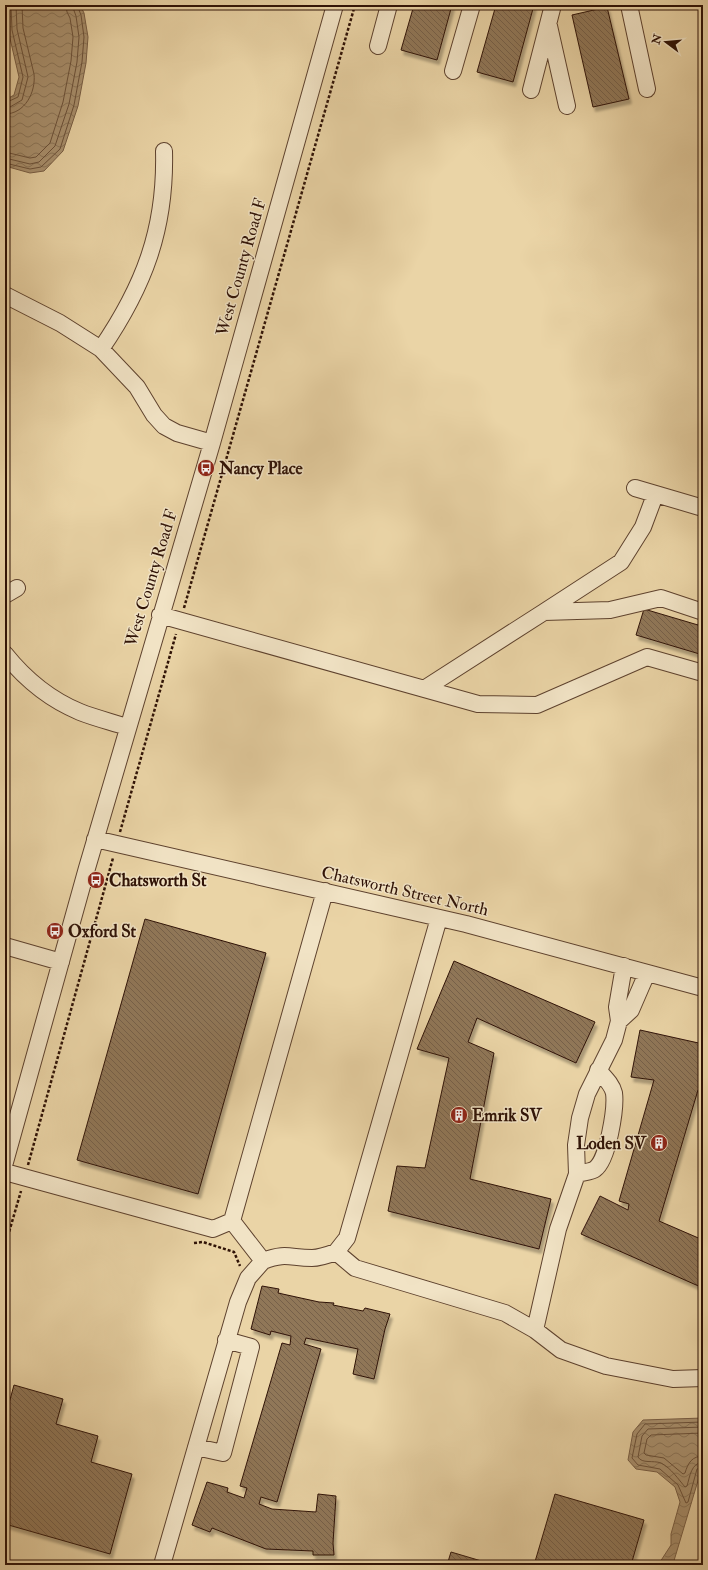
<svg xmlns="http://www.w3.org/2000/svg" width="708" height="1570" viewBox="0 0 708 1570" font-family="'IM FELL Double Pica',serif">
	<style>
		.water { fill: url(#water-waves); stroke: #795f46 }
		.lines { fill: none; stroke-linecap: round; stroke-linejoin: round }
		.shore { stroke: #6c523b; stroke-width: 1 }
		.building { fill: url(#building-back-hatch); stroke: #2f1206; filter: url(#shadow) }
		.minor-casing { stroke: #5e422e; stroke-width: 18 }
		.path { stroke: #2f1206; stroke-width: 2.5; stroke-dasharray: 3 2; stroke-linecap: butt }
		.minor { stroke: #f1e3c5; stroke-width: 16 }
		.labels { text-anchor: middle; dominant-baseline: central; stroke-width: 3; stroke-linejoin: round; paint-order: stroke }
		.street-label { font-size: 17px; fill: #2f1206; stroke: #f1e3c5 }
		.poi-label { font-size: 17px; font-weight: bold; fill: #2f1206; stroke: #f1e3c5; text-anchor: start }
	</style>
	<defs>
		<pattern id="water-waves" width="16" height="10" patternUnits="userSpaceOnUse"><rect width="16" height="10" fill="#aa9270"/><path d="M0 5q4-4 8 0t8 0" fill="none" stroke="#8b765a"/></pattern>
		<pattern id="building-back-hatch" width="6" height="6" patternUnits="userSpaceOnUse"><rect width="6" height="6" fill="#907759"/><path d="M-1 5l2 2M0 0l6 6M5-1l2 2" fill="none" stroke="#766048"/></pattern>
		<filter id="shadow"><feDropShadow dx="2.5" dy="4.5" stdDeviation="1" flood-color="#0004"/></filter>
	</defs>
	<rect width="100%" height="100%" fill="#ead4a6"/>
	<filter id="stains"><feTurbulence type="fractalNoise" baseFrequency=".005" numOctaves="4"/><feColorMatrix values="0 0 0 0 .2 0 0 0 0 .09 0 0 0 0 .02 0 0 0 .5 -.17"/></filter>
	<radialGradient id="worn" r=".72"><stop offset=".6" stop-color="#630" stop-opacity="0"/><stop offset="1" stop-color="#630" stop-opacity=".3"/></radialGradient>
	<path class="water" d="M 7,5 L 80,5 L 84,13 L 88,37 L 86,63 L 78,106 L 63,151 L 44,171 L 30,173 L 5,166 L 5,100 L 14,95 L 19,77 L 8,30 Z
		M 703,1418 L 703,1464 L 673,1564 L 662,1565 L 660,1562 L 671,1545 L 671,1534 L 680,1502 L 675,1487 L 657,1472 L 636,1469 L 628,1460 L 633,1432 L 643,1420 Z"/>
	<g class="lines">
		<path class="shore" d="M 5,103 L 18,97 L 23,77 L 12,30 L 11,5
			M 5,108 L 10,107 L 22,100 L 28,77 L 17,29 L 16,5
			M 5,114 C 25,114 36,92 34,74 L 23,28 L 22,5
			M 5,152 L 30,158 L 36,157 L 50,143 L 63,102 L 71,61 L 73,37 L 70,18 L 67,12 L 66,5
			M 5,158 L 30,164 L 39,162 L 55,146 L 69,104 L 77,62 L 79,37 L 76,16 L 72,5
			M 5,163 L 30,169 L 41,167 L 60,149 L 74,105 L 82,62 L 84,37 L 81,15 L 77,5
			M 703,1422 L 645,1424 L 637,1434 L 632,1458 L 638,1465 L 660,1469 L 678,1485 L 686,1503 L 688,1502 L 697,1469 L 703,1467
			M 703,1427 L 648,1429 L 642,1436 L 638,1457 C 642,1464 653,1460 661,1463 C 671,1468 679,1480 685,1487 L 687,1486 C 690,1476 691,1463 703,1462
			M 703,1433 L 651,1435 L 647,1439 L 644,1453 L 646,1455 L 664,1458 L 683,1474 L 685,1473 C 688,1463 692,1456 703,1456"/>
	</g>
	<path class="building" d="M 414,5 L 452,5 L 437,60 L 401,50 Z
		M 496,5 L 534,5 L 513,82 L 477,72 Z
		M 607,7 L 629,99 L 593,107 L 572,15 Z
		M 644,609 L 698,625 L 700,617 L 703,618 L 703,655 L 636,635 Z
		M 145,919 L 266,953 L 198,1194 L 77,1160 Z
		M 454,961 L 595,1022 L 576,1063 L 477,1018 L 468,1042 L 494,1053 L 470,1179 L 551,1199 L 539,1249 L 388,1211 L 397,1166 L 425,1168 L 449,1058 L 417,1049 Z
		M 640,1030 L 703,1044 L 703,1091 L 698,1090 L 659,1221 L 703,1240 L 703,1288 L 581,1234 L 600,1196 L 628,1210 L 629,1204 L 619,1201 L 654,1080 L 631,1077 Z
		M 262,1286 L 279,1289 L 278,1293 L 319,1302 L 334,1303 L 333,1305 L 363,1311 L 365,1308 L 390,1314 L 385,1329 L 374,1379 L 353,1374 L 358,1349 L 306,1338 L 304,1344 L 321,1349 L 277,1502 L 261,1497 L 259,1504 L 272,1509 L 316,1512 L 318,1494 L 336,1496 L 333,1543 L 334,1555 L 313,1555 L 313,1551 L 266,1549 L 212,1528 L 210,1532 L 192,1525 L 207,1482 L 228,1488 L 227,1492 L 244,1498 L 247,1488 L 240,1486 L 282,1343 L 290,1345 L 291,1336 L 271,1331 L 270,1335 L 251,1329 Z
		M 14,1385 L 63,1399 L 56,1424 L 98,1436 L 91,1462 L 132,1474 L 110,1554 L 5,1524 L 5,1418 Z
		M 555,1494 L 644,1520 L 631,1565 L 534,1565 Z
		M 451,1552 L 495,1565 L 447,1565 Z"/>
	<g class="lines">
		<defs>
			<path id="minor" d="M 629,5 L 647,89
				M 549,26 L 567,106
				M 378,46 L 389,5
				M 453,71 L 472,5
				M 531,90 L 553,5
				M 5,295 L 60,323 L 101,349 L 137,387 L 154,415 L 164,426 L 177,433 L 212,443
				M 101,349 C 144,286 166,229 164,151
				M 635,488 L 703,508
				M 5,595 L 17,588
				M 544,612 L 621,562 L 643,527 L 655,495
				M 160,615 L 478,704 L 537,705 L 647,657 L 703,673
				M 5,654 C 25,679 51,700 80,712 C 95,718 112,722 127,727
				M 424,689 L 544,612 L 610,610 L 661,598 L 703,612
				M 95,839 L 466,924 L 703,988
				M 325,891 L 232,1221 L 263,1261 C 286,1252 290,1258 312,1258 C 320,1258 328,1255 336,1252 L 355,1268 L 505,1313 L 535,1330 L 561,1350 L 606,1366 L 673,1379 L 703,1378
				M 5,946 L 61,962
				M 619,1021 L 631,1010 L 647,973
				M 5,1162 L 87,868 L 212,443 L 335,5
				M 5,1172 L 213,1229 L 232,1221
				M 577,1174 C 583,1172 591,1172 595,1169 C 608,1160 616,1108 614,1093 C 612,1084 604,1077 598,1070
				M 336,1252 L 347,1238 L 439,918
				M 535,1330 L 558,1229 L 577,1174 L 576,1145 L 580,1118 L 587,1094 L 614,1040 L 619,1021 L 617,1007 L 624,966
				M 196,1447 L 223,1453 L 251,1347 L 226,1340
				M 162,1565 L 238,1302 L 248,1278 L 263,1261"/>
		</defs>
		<use href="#minor" class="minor-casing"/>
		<path class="path" d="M 184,608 L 355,5
			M 120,832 L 176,634
			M 28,1165 L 113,858
			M 194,1243 L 203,1242 L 234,1252 L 240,1266
			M 5,1246 L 21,1191"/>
		<use href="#minor" class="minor"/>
	</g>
	<defs>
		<symbol id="bus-disc" viewBox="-11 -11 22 22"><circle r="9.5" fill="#8f2418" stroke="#f1e3c5"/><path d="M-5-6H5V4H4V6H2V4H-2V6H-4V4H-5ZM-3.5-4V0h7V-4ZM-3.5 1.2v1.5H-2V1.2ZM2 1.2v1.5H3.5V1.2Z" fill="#fff"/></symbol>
		<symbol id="building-disc" viewBox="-11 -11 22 22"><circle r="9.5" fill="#8f2418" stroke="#f1e3c5"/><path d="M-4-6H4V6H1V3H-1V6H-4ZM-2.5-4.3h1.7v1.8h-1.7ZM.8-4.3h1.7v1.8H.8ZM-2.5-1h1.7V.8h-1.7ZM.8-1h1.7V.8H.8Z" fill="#fff"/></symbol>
	</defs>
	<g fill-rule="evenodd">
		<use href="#bus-disc" x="196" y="458" width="20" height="20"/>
		<use href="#bus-disc" x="86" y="870" width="20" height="20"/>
		<use href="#bus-disc" x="45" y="921" width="20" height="20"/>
		<use href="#building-disc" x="449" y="1105" width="20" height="20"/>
		<use href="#building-disc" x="649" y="1133" width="20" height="20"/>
	</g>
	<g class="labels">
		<g class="street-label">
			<text transform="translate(241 267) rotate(-74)">West County Road F</text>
			<text transform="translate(151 578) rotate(-73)">West County Road F</text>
			<text transform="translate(405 891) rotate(13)">Chatsworth Street North</text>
		</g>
		<g class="poi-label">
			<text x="219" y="468">Nancy Place</text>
			<text x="109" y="880">Chatsworth St</text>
			<text x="68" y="931">Oxford St</text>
			<text x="472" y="1115">Emrik SV</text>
			<text x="646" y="1143" text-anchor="end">Loden SV</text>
		</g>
	</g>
	<rect width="708" height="1570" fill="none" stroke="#ead4a6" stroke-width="20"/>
	<rect x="6" y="6" width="696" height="1558" fill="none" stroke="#2f1206" stroke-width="2"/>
	<rect x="10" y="10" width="688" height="1550" fill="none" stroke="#2f1206"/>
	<g transform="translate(666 42) rotate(286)" stroke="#f1e3c5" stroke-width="3" paint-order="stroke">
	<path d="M0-3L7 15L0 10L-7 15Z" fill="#2f1206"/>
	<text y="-6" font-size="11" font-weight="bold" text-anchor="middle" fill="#2f1206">N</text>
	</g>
	<rect width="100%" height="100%" filter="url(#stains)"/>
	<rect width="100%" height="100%" fill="url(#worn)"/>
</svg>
